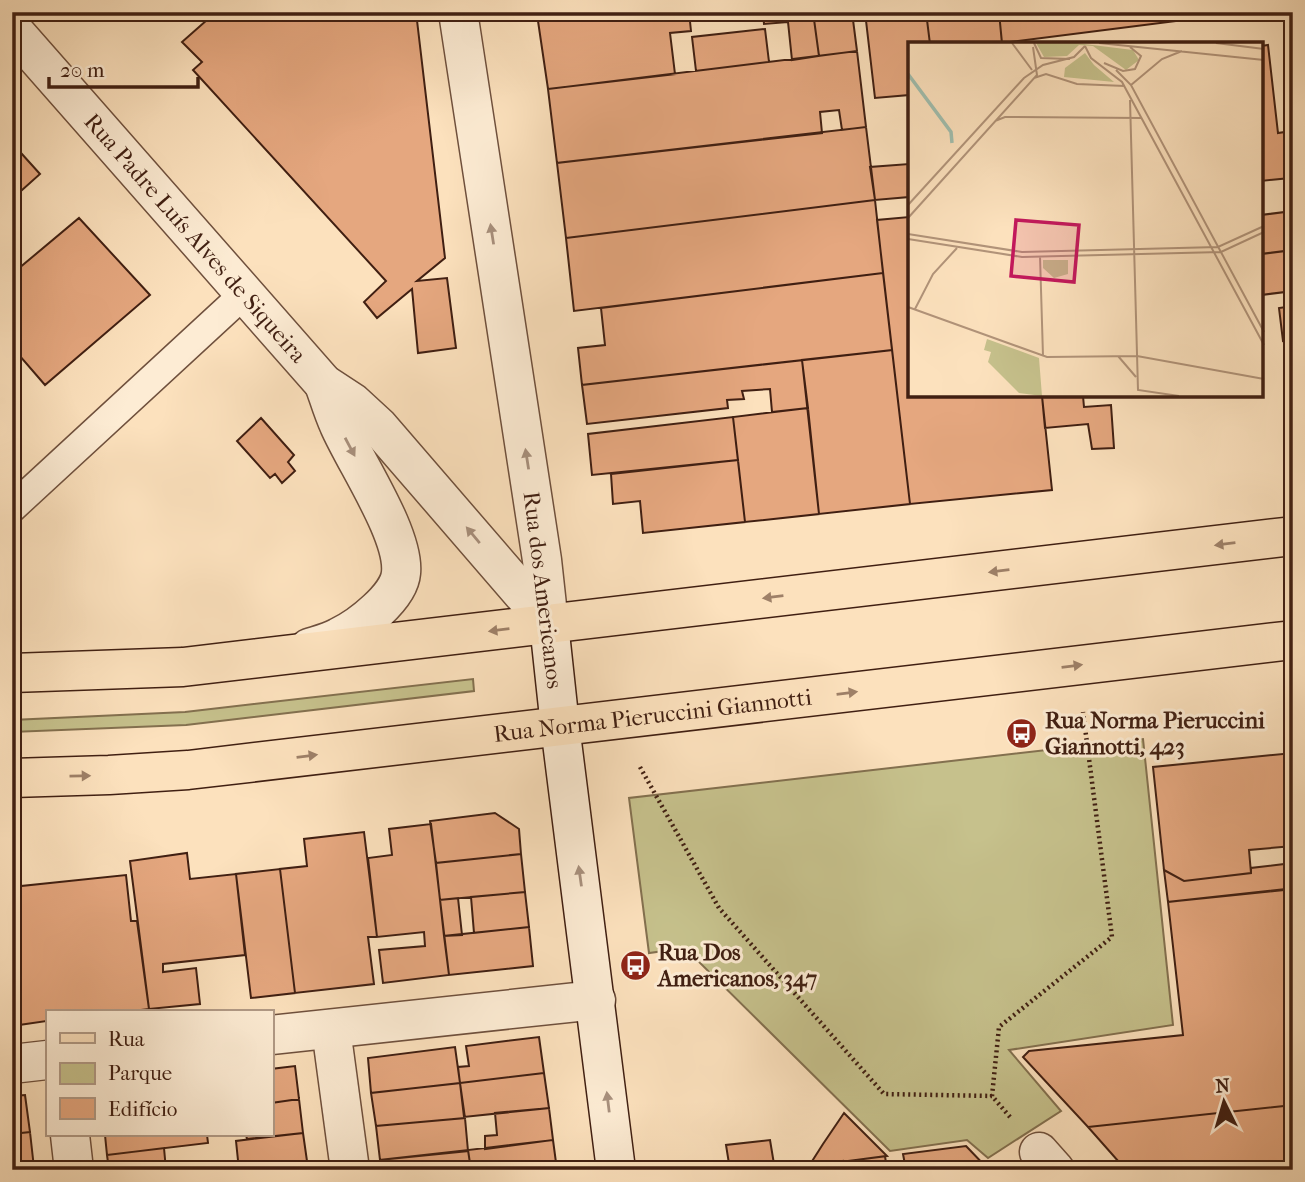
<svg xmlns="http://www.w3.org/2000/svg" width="1305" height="1182" viewBox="0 0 1305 1182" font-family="'IM FELL French Canon',serif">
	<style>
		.green { fill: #c6c18c; stroke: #83704f; stroke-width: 2 }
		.building { fill: #e5a77f; stroke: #401f12; stroke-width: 2 }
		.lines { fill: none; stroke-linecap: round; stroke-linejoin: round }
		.lane-casing { stroke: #6f503d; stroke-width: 31 }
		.street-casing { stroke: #6f503d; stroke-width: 41 }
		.secondary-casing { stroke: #401f12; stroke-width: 41 }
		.primary-casing { stroke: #401f12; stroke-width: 41 }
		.path { stroke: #401f12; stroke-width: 4.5; stroke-dasharray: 2 3.5; stroke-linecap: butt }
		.lane { stroke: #fdecd4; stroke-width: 28 }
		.street { stroke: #fdecd4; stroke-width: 38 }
		.secondary { stroke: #fdecd4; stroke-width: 38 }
		.primary { stroke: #fce1bd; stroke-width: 38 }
		.oneway { fill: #a8907d }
		.oneway2 { fill: #9e8068 }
		.labels { text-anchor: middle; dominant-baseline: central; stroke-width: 6; stroke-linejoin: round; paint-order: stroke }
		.street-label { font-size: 23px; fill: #401f12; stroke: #fdecd4 }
		.poi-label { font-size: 23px; font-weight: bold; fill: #401f12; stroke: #fdecd4; text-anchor: start }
		.inset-river { fill: none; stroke: #a0beae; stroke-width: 3.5 }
		.inset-road { fill: none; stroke: #b19379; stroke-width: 2 }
		.view { fill: #c2185b; fill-opacity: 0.15; stroke: #c2185b; stroke-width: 3.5 }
		.inset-edge { fill: none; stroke: #401f12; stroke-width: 3.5 }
	</style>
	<rect width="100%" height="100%" fill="#fce1bd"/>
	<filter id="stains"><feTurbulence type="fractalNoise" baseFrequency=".00286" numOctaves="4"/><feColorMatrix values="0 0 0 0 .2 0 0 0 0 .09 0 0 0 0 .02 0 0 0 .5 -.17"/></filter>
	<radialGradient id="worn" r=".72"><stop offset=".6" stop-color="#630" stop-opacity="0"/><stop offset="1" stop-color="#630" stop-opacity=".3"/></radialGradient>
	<path class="green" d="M 473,679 L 474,691 L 186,725 L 12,732 L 12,720 L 185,712 Z
		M 1143,739 L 1173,1025 L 1009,1050 L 1061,1111 L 988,1158 L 967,1140 L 890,1151 L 685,948 L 649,953 L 629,798 Z"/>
	<path class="building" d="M 216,12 L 416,12 L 445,258 L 417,281 L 447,278 L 456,348 L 418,353 L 412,289 L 377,318 L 364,302 L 386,281 L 193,70 L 202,62 L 182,42 Z
		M 537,12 L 599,12 L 599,13 L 538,21 Z
		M 689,12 L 691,31 L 670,33 L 675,74 L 548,89 L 538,21 L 605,12 Z
		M 763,12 L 813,12 L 819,56 L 792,60 L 788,22 L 764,24 Z
		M 813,12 L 852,12 L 857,51 L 819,56 Z
		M 865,12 L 926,12 L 930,44 L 909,44 L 909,95 L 875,98 Z
		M 926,12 L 999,12 L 1002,44 L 930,44 Z
		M 999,12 L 1247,12 L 1002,43 Z
		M 765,29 L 769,62 L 696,71 L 692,37 Z
		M 1268,45 L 1278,133 L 1285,132 L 1290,178 L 1261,181 L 1261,46 Z
		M 857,51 L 866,127 L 842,130 L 839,110 L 820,112 L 822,133 L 557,163 L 548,89 Z
		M 866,127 L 875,200 L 566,238 L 557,163 Z
		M 12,143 L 40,174 L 12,199 Z
		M 909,164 L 909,197 L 875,200 L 870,167 Z
		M 875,200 L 883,273 L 574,311 L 566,238 Z
		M 1293,211 L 1293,250 L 1261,254 L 1261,215 Z
		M 909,217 L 909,396 L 1042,396 L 1052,490 L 910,504 L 877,220 Z
		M 79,218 L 150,295 L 45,385 L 12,347 L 12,274 Z
		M 1293,250 L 1293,291 L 1261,295 L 1261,254 Z
		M 883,273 L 892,350 L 582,385 L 578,348 L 605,345 L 601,308 Z
		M 1293,306 L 1293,339 L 1283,341 L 1279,308 Z
		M 892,350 L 910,504 L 819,514 L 802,360 Z
		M 802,360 L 808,408 L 772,412 L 770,389 L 742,391 L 744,399 L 727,400 L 728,408 L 587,424 L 582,385 Z
		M 1042,396 L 1083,396 L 1084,407 L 1111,405 L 1114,448 L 1092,449 L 1088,424 L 1045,428 Z
		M 808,408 L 819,514 L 745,522 L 733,417 Z
		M 733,417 L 738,460 L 592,475 L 588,434 Z
		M 261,418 L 294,455 L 288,462 L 295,471 L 282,483 L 275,474 L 270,478 L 237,441 Z
		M 738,460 L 745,522 L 643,533 L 640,501 L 613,504 L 611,474 Z
		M 1293,753 L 1293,846 L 1249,850 L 1251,873 L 1184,881 L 1164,870 L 1153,767 Z
		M 495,813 L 519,829 L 521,854 L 436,863 L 430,821 Z
		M 431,824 L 449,975 L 383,983 L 379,950 L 425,946 L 424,932 L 377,937 L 368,858 L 392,855 L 389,829 Z
		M 364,832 L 377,937 L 368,937 L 374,984 L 295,993 L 280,869 L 307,866 L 304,839 Z
		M 187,853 L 190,879 L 236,874 L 245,955 L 163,964 L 163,972 L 196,968 L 200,1004 L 149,1009 L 130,861 Z
		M 521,854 L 525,892 L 440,900 L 436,863 Z
		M 1293,863 L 1293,889 L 1168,902 L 1164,870 L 1184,881 L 1251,873 L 1251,868 Z
		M 280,869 L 295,993 L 251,998 L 236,874 Z
		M 126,875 L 131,921 L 137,921 L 149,1009 L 125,1012 L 47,1012 L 47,1021 L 12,1026 L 12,887 Z
		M 1286,889 L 1293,889 L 1293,1105 L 1088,1127 L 1023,1057 L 1029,1051 L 1183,1035 L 1168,902 Z
		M 525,892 L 529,927 L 474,933 L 471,897 Z
		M 458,898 L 462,935 L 444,936 L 440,900 Z
		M 529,927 L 533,966 L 449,975 L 444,936 Z
		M 539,1037 L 544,1073 L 460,1083 L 458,1067 L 469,1066 L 466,1046 Z
		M 455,1047 L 460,1083 L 371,1093 L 368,1058 Z
		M 295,1066 L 299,1099 L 271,1103 L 271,1069 Z
		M 544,1073 L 549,1108 L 464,1117 L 460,1083 Z
		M 460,1083 L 465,1118 L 376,1126 L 371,1093 Z
		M 25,1095 L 30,1132 L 12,1134 L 12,1096 Z
		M 299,1099 L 303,1133 L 247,1139 L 246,1135 L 271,1135 L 271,1103 Z
		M 1293,1105 L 1293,1170 L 1126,1170 L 1088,1127 Z
		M 549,1108 L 553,1140 L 485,1149 L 485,1136 L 497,1135 L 495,1113 Z
		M 844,1113 L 887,1156 L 809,1166 L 823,1144 Z
		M 465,1118 L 468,1151 L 380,1160 L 376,1126 Z
		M 30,1132 L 34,1168 L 12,1170 L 12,1134 Z
		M 303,1133 L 308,1168 L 239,1170 L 236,1141 Z
		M 105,1135 L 207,1135 L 208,1143 L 107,1155 Z
		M 553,1140 L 557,1170 L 471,1170 L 468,1150 Z
		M 770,1140 L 775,1170 L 730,1170 L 726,1145 Z
		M 966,1146 L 989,1170 L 906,1170 L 903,1154 Z
		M 164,1148 L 166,1170 L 109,1170 L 107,1155 Z
		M 468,1150 L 471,1170 L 380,1170 L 380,1160 Z
		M 885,1156 L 887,1170 L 856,1170 L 855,1160 Z
		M 843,1161 L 844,1170 L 808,1170 L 807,1166 Z"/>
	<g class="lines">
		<defs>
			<path id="lane" d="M 12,508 L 244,294"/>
			<g id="street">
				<path d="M 458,12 L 542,560 L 549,624"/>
				<path id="s1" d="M 12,29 L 324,384 L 353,403 L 378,426 L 549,624"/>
				<path d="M 309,648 C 318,645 330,642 339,637 C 360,627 399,597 401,573 C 405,535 355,462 339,425 C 333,412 329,398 324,384"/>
				<path d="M 331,1029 L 350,1170"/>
				<path d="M 271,1035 L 596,1000"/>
				<path d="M 12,1064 L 47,1060"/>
				<path d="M 70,1135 L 74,1170"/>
				<path d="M 1039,1152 L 1055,1170"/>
			</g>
			<path id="secondary" d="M 549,624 L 560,726 L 616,1170"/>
			<g id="primary">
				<path d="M 12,673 L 183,667 L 1293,536"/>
				<path id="s2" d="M 12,778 L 109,775 L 188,770 L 1293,640"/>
			</g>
		</defs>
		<use href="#lane" class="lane-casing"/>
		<use href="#street" class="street-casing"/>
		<use href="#secondary" class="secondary-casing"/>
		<use href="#primary" class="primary-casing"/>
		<path class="path" d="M 640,767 L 719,908 L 884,1094 L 992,1096
			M 1010,1117 L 992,1096 L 999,1027 L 1112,937 L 1083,712"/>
		<use href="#lane" class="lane"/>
		<use href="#street" class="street"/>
		<use href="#secondary" class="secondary"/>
		<use href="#primary" class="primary"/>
	</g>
	<defs><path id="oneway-solid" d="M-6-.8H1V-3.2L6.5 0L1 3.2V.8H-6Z" transform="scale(1.75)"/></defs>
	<g class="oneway">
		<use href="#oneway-solid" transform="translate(492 234) rotate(-99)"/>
		<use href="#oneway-solid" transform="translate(350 447) rotate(62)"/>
		<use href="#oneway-solid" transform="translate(527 459) rotate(-99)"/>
		<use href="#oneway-solid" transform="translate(473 535) rotate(-130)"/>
		<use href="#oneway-solid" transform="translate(580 876) rotate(-98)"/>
		<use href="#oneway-solid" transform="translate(608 1102) rotate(-97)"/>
	</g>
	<g class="oneway2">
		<use href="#oneway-solid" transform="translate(1225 544) rotate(173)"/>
		<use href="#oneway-solid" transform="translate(999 571) rotate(173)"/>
		<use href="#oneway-solid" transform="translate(773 597) rotate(173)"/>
		<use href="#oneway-solid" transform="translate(499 630) rotate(173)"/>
		<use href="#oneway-solid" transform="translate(1072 666) rotate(-7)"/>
		<use href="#oneway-solid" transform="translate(847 693) rotate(-7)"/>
		<use href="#oneway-solid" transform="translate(307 756) rotate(-7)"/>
		<use href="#oneway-solid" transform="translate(80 776) rotate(-1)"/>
	</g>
	<defs>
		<symbol id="bus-disc" viewBox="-11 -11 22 22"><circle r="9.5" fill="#8f2418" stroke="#fdecd4"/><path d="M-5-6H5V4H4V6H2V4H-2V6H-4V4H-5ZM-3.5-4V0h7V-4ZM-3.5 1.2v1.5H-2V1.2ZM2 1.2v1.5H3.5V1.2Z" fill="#fff"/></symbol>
	</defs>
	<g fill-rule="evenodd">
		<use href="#bus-disc" x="1004" y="716" width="35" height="35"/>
		<use href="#bus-disc" x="618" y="948" width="35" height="35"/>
	</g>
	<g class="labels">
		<g class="street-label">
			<text stroke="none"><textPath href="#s1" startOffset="278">Rua Padre Luís Alves de Siqueira</textPath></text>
			<text transform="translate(543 590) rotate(83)">Rua dos Americanos</text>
			<text stroke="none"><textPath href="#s2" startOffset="644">Rua Norma Pieruccini Giannotti</textPath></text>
		</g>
		<g class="poi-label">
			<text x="1045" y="720">Rua Norma Pieruccini<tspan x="1045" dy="26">Giannotti, 423</tspan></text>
			<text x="658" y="952">Rua Dos<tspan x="658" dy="26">Americanos, 347</tspan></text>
		</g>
	</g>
	<g transform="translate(908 42)">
		<rect width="355" height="355" fill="#fce1bd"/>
		<path d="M 128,1 L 168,1 L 225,8 L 231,18 L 218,28 L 185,4 L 171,3 L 159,14 L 136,15 ZM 177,11 L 186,23 L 206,40 L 156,35 L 157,26 ZM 135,218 L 160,218 L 160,232 L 146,236 L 135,226 ZM 79,297 L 131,316 L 134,354 L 111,351 L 80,320 L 83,310 L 76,308 Z" fill="#c6c18c"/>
		<path class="inset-river" d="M 0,32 L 43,90 L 44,101"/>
		<path class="inset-road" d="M 104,1 L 124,28M 126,1 L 133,16 L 162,17M 191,1 L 356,18M 308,1 L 356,7M 177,4 L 183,16 L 214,40 L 356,303M 196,21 L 215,29 L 227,27 L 233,14 L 222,5M 208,28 L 223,43 L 356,290M 126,36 L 138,32 L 169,42 L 217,44M 223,43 L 254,17 L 274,9M 222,58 L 230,348 L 271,354M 87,79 L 97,75 L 233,76M 0,163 L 116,36 L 135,23 L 166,15 L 177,4M 0,176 L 129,33 L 125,5M 0,192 L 114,210 L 310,205 L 356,184M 0,197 L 114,215 L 313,210 L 356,190M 132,214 L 135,314M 0,265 L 139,315 L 229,314 L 356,337M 7,267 L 25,232 L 49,206M 210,314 L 228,335"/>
		<path class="view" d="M 108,178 L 171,183 L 166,240 L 103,234 Z"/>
		<rect width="355" height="355" class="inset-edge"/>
	</g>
	<rect width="1305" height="1182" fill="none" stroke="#fce1bd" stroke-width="42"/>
	<rect x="14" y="14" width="1277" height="1154" fill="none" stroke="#401f12" stroke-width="3.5"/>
	<rect x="21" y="21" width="1263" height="1140" fill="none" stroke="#401f12" stroke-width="2"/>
	<rect x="46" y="1010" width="228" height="126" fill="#fdecd4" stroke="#b19a86" stroke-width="2"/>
	<rect x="60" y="1033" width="35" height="10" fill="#fce1bd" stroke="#b19a86" stroke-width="2"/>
	<text x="108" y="1046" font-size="21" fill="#401f12">Rua</text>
	<rect x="60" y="1063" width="35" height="21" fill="#c6c18c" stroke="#b19a86" stroke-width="2"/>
	<text x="108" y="1080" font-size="21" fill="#401f12">Parque</text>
	<rect x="60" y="1098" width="35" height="21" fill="#e5a77f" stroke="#b19a86" stroke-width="2"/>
	<text x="108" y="1116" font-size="21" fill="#401f12">Edifício</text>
	<g transform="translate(1224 1102) rotate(355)" stroke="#fdecd4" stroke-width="5" paint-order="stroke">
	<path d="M0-5L12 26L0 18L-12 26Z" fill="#401f12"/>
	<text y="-10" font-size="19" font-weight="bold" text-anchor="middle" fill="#401f12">N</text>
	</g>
	<path d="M49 77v10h149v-10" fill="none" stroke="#401f12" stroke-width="3.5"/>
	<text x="60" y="77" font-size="21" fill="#401f12" stroke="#fdecd4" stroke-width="5" paint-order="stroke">20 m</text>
	<rect width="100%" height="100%" filter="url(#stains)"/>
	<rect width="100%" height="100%" fill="url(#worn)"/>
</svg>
